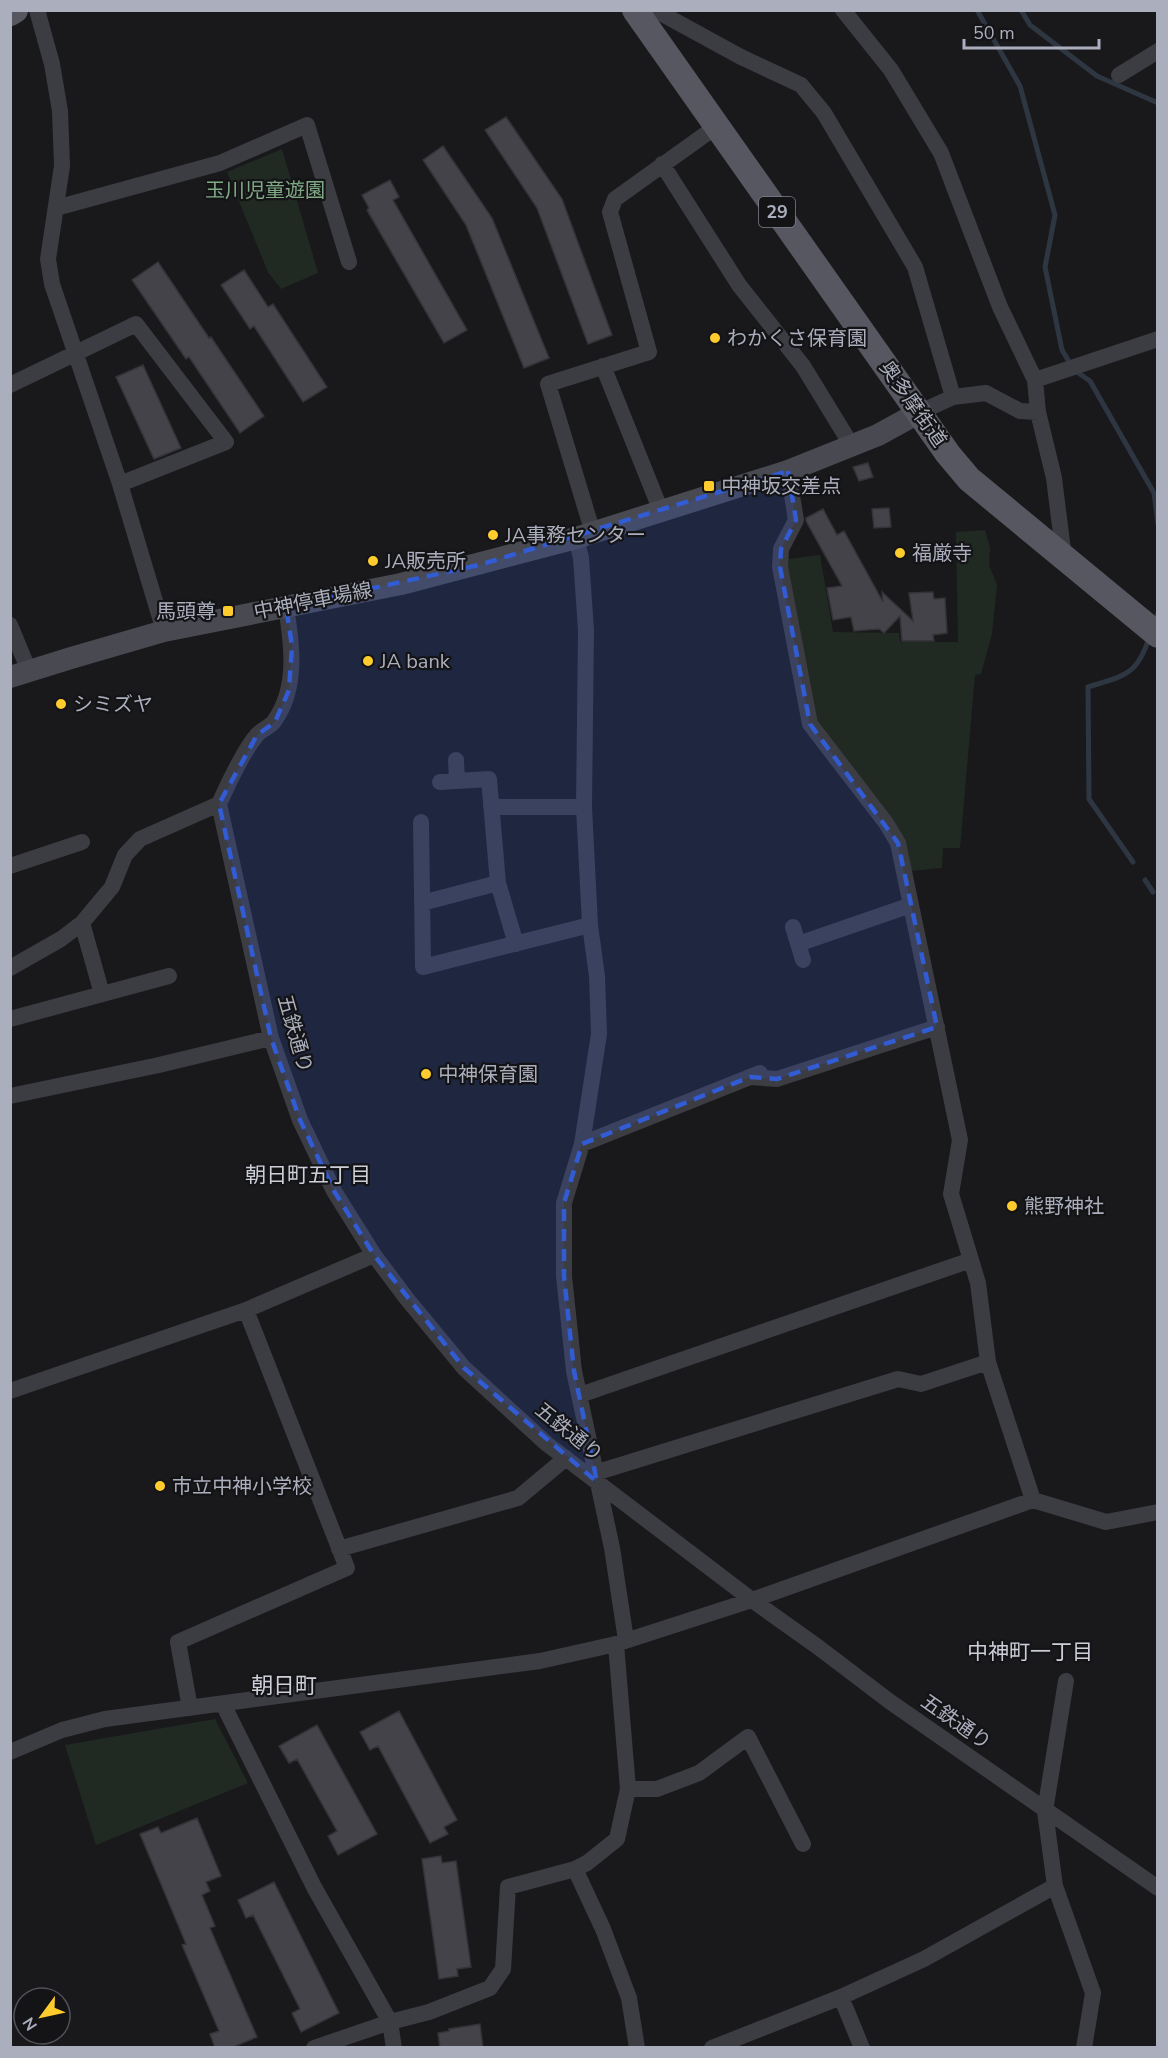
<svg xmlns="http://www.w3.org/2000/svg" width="1168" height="2058" viewBox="0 0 1168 2058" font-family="'Nunito Sans','Noto Sans JP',sans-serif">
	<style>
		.green { fill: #202a23 }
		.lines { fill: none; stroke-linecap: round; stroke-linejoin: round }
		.stream { stroke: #2e3741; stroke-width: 5 }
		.building { fill: #434349; stroke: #333338; stroke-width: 1.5 }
		.street { stroke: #3c3c43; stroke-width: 16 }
		.secondary { stroke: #484951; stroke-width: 22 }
		.primary { stroke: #565760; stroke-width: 26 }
		.marked { fill: #325cd4; fill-opacity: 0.2; stroke: #325cd4; stroke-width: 4.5; stroke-dasharray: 12 8; stroke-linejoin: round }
		.poi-dot { fill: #ffcc2e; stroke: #141417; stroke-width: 2 }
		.labels { text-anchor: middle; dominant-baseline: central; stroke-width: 4.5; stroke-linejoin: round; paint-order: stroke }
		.shield { fill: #141417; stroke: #7e808a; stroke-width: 1.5 }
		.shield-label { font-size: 18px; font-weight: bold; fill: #abaebc }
		.park-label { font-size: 20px; fill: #80a986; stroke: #141417 }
		.poi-label { font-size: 20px; fill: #abaebc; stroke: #141417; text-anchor: start }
		.street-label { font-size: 20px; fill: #abaebc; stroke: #141417 }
		.neighbourhood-label { font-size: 21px; fill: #ccced8; stroke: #141417 }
		.quarter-label { font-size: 22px; fill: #ccced8; stroke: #141417 }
	</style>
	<rect width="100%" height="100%" fill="#19191c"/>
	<path class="green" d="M 282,149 L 318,273 L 281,289 L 268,272 L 227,172 Z
		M 985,530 L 990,548 L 989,565 L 997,585 L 992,634 L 981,674 L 975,675 L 960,848 L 943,848 L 942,868 L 911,871 L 815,718 L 788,577 L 788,559 L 820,555 L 833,632 L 899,633 L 900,642 L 958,642 L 956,532 Z
		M 215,1719 L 248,1783 L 96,1845 L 65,1745 Z"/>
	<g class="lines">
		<path class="stream" d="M 977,10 L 1020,86 L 1055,215 L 1045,267 L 1062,350 L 1074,370 L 1090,381 L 1154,493 L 1158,524
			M 1021,10 L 1030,25 L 1097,76 L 1158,103
			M 1154,623 L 1158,613
			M 1133,862 L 1089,799 L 1088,687 C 1123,676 1137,676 1149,638
			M 1145,880 L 1153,892"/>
	</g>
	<path class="building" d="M 506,117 L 562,199 L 612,335 L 588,344 L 537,208 L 485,130 Z
		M 443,146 L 492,218 L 549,358 L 524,368 L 466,225 L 423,160 Z
		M 390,180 L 399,197 L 393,200 L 467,330 L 444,343 L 367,210 L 369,208 L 362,195 Z
		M 158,262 L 209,338 L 211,337 L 264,416 L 240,433 L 189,357 L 186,359 L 132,280 Z
		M 244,270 L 268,307 L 273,304 L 327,387 L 303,402 L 254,326 L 250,329 L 221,285 Z
		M 143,365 L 181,448 L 154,459 L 116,377 Z
		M 868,463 L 873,477 L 859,481 L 853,467 Z
		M 889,508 L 891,527 L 874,528 L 872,509 Z
		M 823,509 L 837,535 L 844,531 L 883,602 L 882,592 L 913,621 L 909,593 L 933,592 L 934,599 L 945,598 L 947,633 L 933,635 L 934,641 L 902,641 L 900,616 L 884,633 L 879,629 L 854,631 L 851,617 L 833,620 L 827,588 L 842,586 L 806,521 L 806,518 Z
		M 399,1711 L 457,1820 L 444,1827 L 448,1834 L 430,1843 L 378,1746 L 370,1750 L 360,1732 Z
		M 317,1725 L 377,1834 L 338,1855 L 328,1836 L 337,1831 L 297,1759 L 289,1763 L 279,1746 Z
		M 197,1818 L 221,1876 L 206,1882 L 210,1891 L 202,1895 L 215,1926 L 210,1928 L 257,2037 L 231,2048 L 215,2048 L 210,2034 L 219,2031 L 182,1945 L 186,1944 L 140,1834 L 158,1827 L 161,1833 Z
		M 441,1856 L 442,1863 L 456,1861 L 471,1967 L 457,1969 L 458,1976 L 439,1979 L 422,1859 Z
		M 274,1882 L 339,2013 L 301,2032 L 292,2013 L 300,2009 L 253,1915 L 246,1918 L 238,1900 Z
		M 480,2024 L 483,2048 L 440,2048 L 438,2033 L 449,2031 L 449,2029 Z"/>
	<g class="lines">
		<path class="street" d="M 37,10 L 52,64 L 60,111 L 62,166 L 48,259 L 52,284 L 120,484 L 164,631
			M 655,10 L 741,57 L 801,85 L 824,113 L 915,267 L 953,397
			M 843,10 L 891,70 L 941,153 L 1000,307 L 1035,380 L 1038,412 L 1054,478 L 1064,558
			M 1119,75 L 1158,51
			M 662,164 L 739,285 L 803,366 L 852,446
			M 56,208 L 220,163 L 307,125 L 349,262
			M 603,366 L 661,511
			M 1035,380 L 1158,339
			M 10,385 L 136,324 L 226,442 L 120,484
			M 918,413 L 953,397 L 986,393 L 1020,411 L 1038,412
			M 788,471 L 796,520 L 781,549 L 780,567 L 810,724 L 886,823 L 898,843 L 960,1140 L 951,1194 L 978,1283 L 988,1362 L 1033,1500
			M 593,533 L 548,384 L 649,352 L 610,212 L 615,199 L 717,126
			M 576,538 L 581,558 L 586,630 L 584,807 L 590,925 L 597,976 L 599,1034 L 582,1144 L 564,1203 L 564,1276 L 574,1371 L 612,1548 L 626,1640
			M 10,625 L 29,671
			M 456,760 L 457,781
			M 440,782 L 489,779 L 498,883 L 516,944
			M 219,804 L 271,1038 L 300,1120 L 334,1191 L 374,1255 L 407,1299 L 464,1368 L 547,1444 L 752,1600 L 818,1647 L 889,1701 L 1158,1888
			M 491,807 L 584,807
			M 421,822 L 423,967 L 590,925
			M 10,866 L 82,842
			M 422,903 L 498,883
			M 82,923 L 102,994
			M 793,927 L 803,960
			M 798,944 L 911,905
			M 10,968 L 61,939 L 82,923 L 112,887 L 125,855 L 140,839 L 219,804 C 228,784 243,751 257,735 C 262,729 271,727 275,720 C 298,687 292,644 286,607
			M 10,1019 L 169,976
			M 750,1077 L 777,1079 L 937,1027
			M 10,1096 L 159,1065 L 271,1038
			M 582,1144 L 760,1073
			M 10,1391 L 246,1310 L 374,1255
			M 580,1395 L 971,1260
			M 595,1473 L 898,1379 L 921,1384 L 988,1362
			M 339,1549 L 518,1498 L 566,1458
			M 1066,1681 L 1045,1811 L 1055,1886 L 1093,1993 L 1084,2048
			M 223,1704 L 314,1887 L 390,2022 L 394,2048
			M 190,1708 L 178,1642 L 347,1568 L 246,1310
			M 10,1752 L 62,1730 L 105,1719 L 540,1661 L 616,1644 L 752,1600 L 1033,1500 L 1106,1522 L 1158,1512
			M 628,1789 L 657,1789 L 699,1773 L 748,1737 L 803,1844
			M 575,1869 L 603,1929 L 629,1998 L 637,2048
			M 841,1997 L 862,2048
			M 314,2048 L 390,2022 L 429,2012 L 490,1988 L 503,1969 L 508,1887 L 575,1869 L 587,1863 L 617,1839 L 628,1789 L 616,1644
			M 712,2048 L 841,1997 L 924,1959 L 1055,1886"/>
		<path class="secondary" d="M 10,677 L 71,658 L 164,631 L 401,584 L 576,538 L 788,471 L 878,435 L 918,413"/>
		<path class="primary" d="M 635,10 L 948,454 L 969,479 L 1158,635
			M 10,13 L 15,10"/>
	</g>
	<path class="marked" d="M 788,471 L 796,520 L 781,549 L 780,567 L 810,724 L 898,843 L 937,1027 L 777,1079 L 750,1077 L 582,1144 L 564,1203 L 564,1276 L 574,1371 L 597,1482 L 464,1368 L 374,1255 L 334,1191 L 300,1120 L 271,1038 L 219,804 L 257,735 L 275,722 L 289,690 L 292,646 L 286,607 L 479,565 Z"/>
	<g class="poi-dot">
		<circle cx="715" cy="338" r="6"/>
		<rect x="703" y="480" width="12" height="12" rx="3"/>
		<circle cx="493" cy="535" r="6"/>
		<circle cx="900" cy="553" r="6"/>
		<circle cx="373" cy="561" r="6"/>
		<rect x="222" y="605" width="12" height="12" rx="3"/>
		<circle cx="368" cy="661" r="6"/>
		<circle cx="61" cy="704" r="6"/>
		<circle cx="426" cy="1074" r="6"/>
		<circle cx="1012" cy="1206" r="6"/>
		<circle cx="160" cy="1486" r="6"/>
	</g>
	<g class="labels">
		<rect class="shield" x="759" y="197" width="36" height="30" rx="4.5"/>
		<g class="shield-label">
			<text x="777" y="212">29</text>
		</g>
		<g class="park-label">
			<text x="265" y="190">玉川児童遊園</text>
		</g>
		<g class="poi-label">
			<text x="727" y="338">わかくさ保育園</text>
			<text x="721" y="486">中神坂交差点</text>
			<text x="505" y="535">JA事務センター</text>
			<text x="912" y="553">福厳寺</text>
			<text x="385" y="561">JA販売所</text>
			<text x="216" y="611" text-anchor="end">馬頭尊</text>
			<text x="380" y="661">JA bank</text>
			<text x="73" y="704">シミズヤ</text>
			<text x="438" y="1074">中神保育園</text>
			<text x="1024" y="1206">熊野神社</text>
			<text x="172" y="1486">市立中神小学校</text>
		</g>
		<g class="street-label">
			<text transform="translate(913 404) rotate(55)">奥多摩街道</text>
			<text transform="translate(313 601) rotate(-11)">中神停車場線</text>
			<text transform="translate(295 1034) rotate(74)">五鉄通り</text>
			<text transform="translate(569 1432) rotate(39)">五鉄通り</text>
			<text transform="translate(956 1722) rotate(35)">五鉄通り</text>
		</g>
		<g class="neighbourhood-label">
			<text x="308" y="1175">朝日町五丁目</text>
			<text x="1030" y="1652">中神町一丁目</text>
		</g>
		<g class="quarter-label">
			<text x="284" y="1686">朝日町</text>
		</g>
	</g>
	<rect width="1168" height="2058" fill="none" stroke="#abaebc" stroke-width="24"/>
	<g transform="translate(42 2016) rotate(237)"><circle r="28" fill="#141417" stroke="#505259" stroke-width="1.5"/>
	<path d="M0-4.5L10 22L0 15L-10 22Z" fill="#ffcc2e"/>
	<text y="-9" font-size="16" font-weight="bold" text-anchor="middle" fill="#abaebc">N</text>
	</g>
	<path d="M964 39v9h135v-9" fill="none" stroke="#abaebc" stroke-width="3"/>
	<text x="973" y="39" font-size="18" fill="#abaebc" stroke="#141417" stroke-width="4.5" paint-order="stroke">50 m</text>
</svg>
